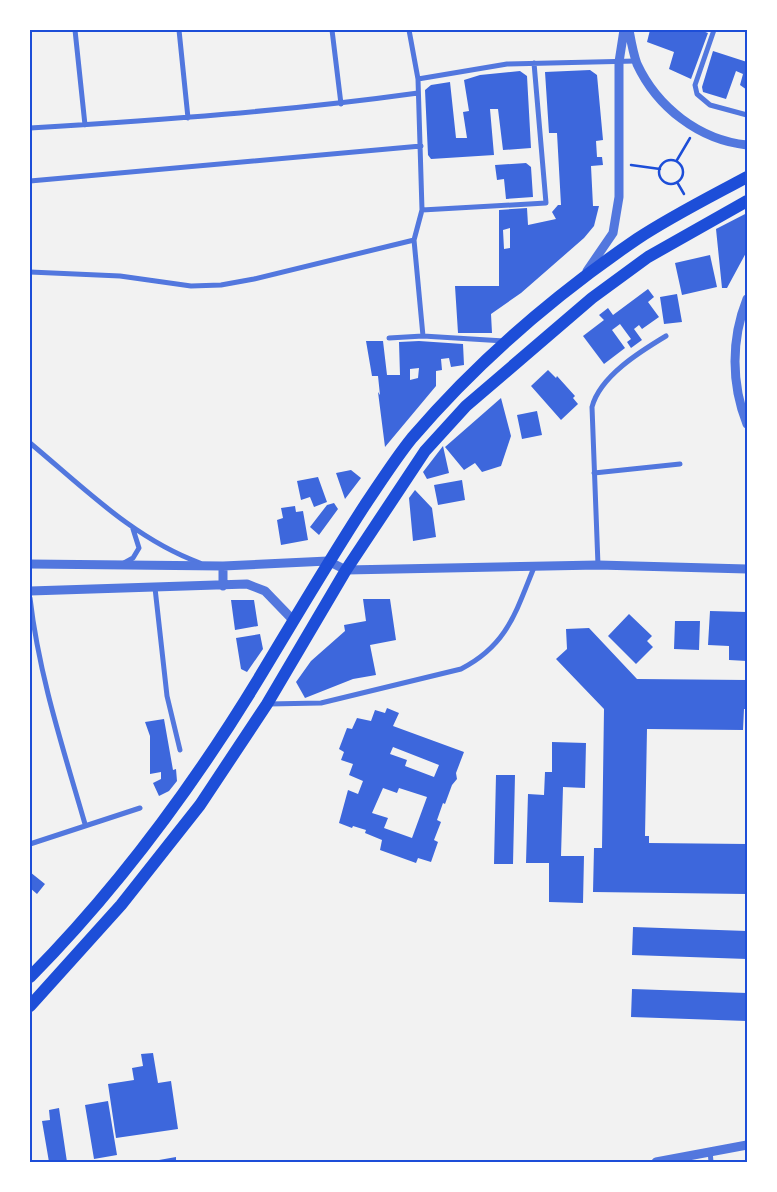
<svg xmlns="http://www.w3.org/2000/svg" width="777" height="1192" viewBox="0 0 777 1192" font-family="'Source Sans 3',sans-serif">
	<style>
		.building { fill: #3d67dc; fill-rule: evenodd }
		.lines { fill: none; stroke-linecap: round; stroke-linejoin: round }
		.path { stroke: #1d4ed8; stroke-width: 2.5 }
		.minor { stroke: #5277de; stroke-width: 5 }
		.tertiary { stroke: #5277de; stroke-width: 9 }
		.primary { stroke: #1d4ed8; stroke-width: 12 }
		.neatline { fill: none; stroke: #1d4ed8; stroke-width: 2 }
	</style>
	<rect width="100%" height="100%" fill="#f2f2f2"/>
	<path class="building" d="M 650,30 L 700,30 L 708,33 L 691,79 L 669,69 L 674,52 L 647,42 Z
		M 713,51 L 747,62 L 747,90 L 740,85 L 743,74 L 736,71 L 726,99 L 703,92 L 702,87 Z
		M 590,70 L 597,75 L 603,140 L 596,141 L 597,157 L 602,157 L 603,165 L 591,166 L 593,206 L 599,206 L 594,226 L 584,238 L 521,293 L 491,314 L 492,333 L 458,333 L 455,286 L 499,286 L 499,210 L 527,208 L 528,225 L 556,219 L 552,212 L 558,205 L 561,205 L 557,133 L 549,133 L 545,72 ZM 510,228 L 510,248 L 504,249 L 503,230 Z
		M 520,71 L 527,76 L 531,148 L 503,150 L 498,109 L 490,109 L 494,155 L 431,159 L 428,155 L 425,90 L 431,85 L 450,82 L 456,138 L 467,138 L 463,112 L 469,111 L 464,80 L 480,75 Z
		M 526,163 L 531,167 L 533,197 L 506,199 L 504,179 L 497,180 L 495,165 Z
		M 747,213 L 747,251 L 727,288 L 722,288 L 716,229 Z
		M 710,255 L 717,287 L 682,295 L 675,263 Z
		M 648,289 L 654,297 L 648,302 L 659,317 L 642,329 L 639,325 L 634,329 L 642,340 L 631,348 L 627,342 L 631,339 L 620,324 L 612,330 L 625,348 L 604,364 L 583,336 L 604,320 L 599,315 L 608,308 L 613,315 Z
		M 677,294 L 682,322 L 664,324 L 660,297 Z
		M 366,341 L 383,341 L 387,375 L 400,375 L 399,342 L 419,341 L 463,344 L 464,365 L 451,367 L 449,358 L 441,359 L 442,370 L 436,371 L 436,386 L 385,447 L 378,392 L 380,395 L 378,376 L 372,376 ZM 419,368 L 418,378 L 410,380 L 410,369 Z
		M 548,370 L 556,378 L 557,376 L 575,396 L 573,398 L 578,404 L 561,420 L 531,386 Z
		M 501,398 L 511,436 L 501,466 L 482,472 L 475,463 L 464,470 L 445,447 Z
		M 537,411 L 542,435 L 522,439 L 517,415 Z
		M 443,446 L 449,473 L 427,479 L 423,472 Z
		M 351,470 L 361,478 L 345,499 L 336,473 Z
		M 318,477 L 327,502 L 314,507 L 310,497 L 301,500 L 297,481 Z
		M 462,480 L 465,500 L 438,505 L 434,485 Z
		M 415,490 L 432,508 L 436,537 L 413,541 L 409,498 Z
		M 334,503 L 338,509 L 319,535 L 310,527 L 327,505 Z
		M 295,506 L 296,512 L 303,511 L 308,540 L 281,545 L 277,520 L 283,518 L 281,508 Z
		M 363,599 L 390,599 L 396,640 L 370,645 L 376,675 L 353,679 L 305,698 L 296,682 L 311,661 L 345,631 L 344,625 L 366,621 Z
		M 231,600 L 254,600 L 258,626 L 235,630 Z
		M 710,611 L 747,612 L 747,661 L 729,660 L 729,646 L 708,645 Z
		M 629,614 L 652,636 L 647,641 L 653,647 L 636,664 L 608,636 Z
		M 675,621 L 700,621 L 699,650 L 674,649 Z
		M 589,628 L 637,679 L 747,680 L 747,709 L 744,709 L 743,730 L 647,729 L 645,836 L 649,836 L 649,843 L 747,844 L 747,894 L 593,892 L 594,848 L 602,848 L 604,709 L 556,659 L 567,649 L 566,629 Z
		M 260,634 L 263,649 L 247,672 L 241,669 L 236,638 Z
		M 387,708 L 399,713 L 393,726 L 464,752 L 456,773 L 457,779 L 452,785 L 445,804 L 443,803 L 437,820 L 441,822 L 434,840 L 438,842 L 431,862 L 418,858 L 416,863 L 380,850 L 382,840 L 365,833 L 366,830 L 353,826 L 352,828 L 339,823 L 348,790 L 358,794 L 363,781 L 349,775 L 353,764 L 341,760 L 344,752 L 339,749 L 347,728 L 352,729 L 357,718 L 371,721 L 375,710 L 385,713 ZM 393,747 L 439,765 L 434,777 L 405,766 L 407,760 L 390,754 ZM 383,788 L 397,793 L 399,788 L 427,797 L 412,838 L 384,828 L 388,818 L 372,813 Z
		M 164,719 L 173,770 L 176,769 L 177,781 L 169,791 L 159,796 L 153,783 L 161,779 L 161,772 L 150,774 L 150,736 L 145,722 Z
		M 552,742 L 586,743 L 585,788 L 563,787 L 561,856 L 584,856 L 583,903 L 549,902 L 549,863 L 526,863 L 528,794 L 544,795 L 545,772 L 552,772 Z
		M 496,775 L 515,775 L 513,864 L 494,864 Z
		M 30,872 L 45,884 L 37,894 L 30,888 Z
		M 633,927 L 747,931 L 747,959 L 632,955 Z
		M 632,989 L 747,993 L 747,1021 L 631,1017 Z
		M 153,1053 L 158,1083 L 171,1081 L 178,1129 L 116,1138 L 108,1084 L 134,1080 L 132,1068 L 143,1066 L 141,1054 Z
		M 108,1101 L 117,1155 L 94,1159 L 85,1105 Z
		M 59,1108 L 67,1162 L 49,1162 L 42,1121 L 50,1120 L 49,1110 Z
		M 176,1157 L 176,1162 L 160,1162 L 159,1160 Z"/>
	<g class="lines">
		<path class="path" d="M659 172a12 12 0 1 1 24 0a12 12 0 1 1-24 0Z
			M 677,160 L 690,138
			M 631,165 L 660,169
			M 677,182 L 684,194"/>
		<path class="minor" d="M 75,30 L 85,125
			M 179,30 L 188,118
			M 332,30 L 341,104
			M 409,30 L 418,79
			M 714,30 L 695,85 L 697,94 L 710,105 L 747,115
			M 30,128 C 160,120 289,111 418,93
			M 30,181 L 421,146
			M 422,210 L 546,203 L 534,63
			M 30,272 L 120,276 L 191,286 L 221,285 L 254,279 L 414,240
			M 423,336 L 414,240 L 422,210 L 418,79 L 507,64 L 636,61
			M 389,338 L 423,336 L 504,341
			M 30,443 C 83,487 134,539 200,563
			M 594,473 L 680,464
			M 124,563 L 133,558 L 139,548 L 133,529
			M 598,565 L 592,407 C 600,376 641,351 666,336
			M 155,588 L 167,696 L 180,750
			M 30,598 C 39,676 63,748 85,824
			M 268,704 L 321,703 L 461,669 C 508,645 516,611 535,565
			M 30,844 L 140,808
			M 710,1151 L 711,1162"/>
		<path class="tertiary" d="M 629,30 C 631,41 633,53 637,64 C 657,107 699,140 747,145
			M 587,271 L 613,233 L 619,197 L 619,62 L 624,30
			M 747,299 C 731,339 731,384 747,424
			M 30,564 L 223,566 L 328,561 L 346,570 L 598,565 L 747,569
			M 223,586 L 223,566
			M 30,591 L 247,584 L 265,591 L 293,620
			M 656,1162 L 747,1145"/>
		<path class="primary" d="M 30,977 C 118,888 194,785 259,678 C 294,620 328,562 365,505 C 380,483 395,459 412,438 C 477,362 555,295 637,239 C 672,216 710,197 747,177
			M 30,1006 L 121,905 L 200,805 L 267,704 L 346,570 L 425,451 L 466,406 L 592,298 L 648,257 L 747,201"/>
	</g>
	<rect width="777" height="1192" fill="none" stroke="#ffffff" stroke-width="62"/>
	<rect x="31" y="31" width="715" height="1130" class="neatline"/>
</svg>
